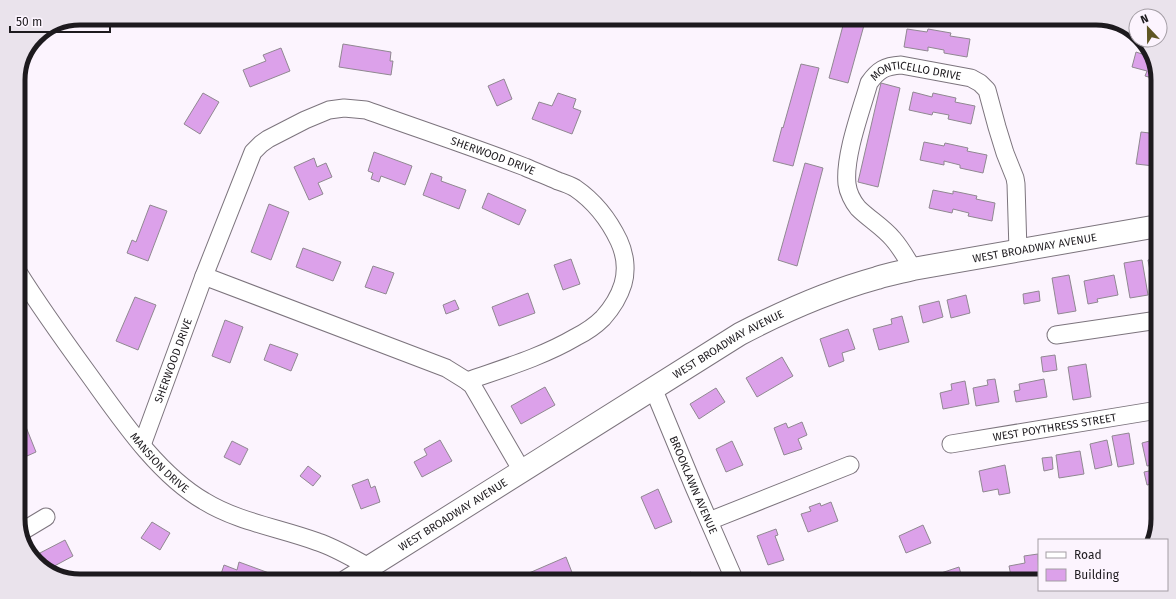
<svg xmlns="http://www.w3.org/2000/svg" width="1176" height="599" viewBox="0 0 1176 599" font-family="'Fira Sans',sans-serif">
	<style>
		.building { fill: #dca1ea; stroke: #908891 }
		.lines { fill: none; stroke-linecap: round; stroke-linejoin: round }
		.minor-casing { stroke: #7c747d; stroke-width: 19 }
		.major-casing { stroke: #7c747d; stroke-width: 24 }
		.minor { stroke: #fff; stroke-width: 17 }
		.major { stroke: #fff; stroke-width: 22 }
		.labels { text-anchor: middle; dominant-baseline: central; stroke-width: 4; stroke-linejoin: round; paint-order: stroke }
		.street-label { font-size: 11px; fill: #1d1a1e; stroke: #fcf4fe }
		.rim { fill: none; stroke: #1d1a1e; stroke-width: 5 }
	</style>
	<rect width="100%" height="100%" fill="#fcf4fe"/>
	<path class="building" d="M 845,18 L 866,18 L 848,83 L 829,78 Z
		M 907,29 L 927,32 L 928,29 L 951,33 L 950,36 L 970,39 L 967,57 L 944,53 L 944,50 L 928,47 L 928,51 L 904,47 Z
		M 343,44 L 391,52 L 390,61 L 393,61 L 391,75 L 339,67 Z
		M 281,48 L 290,71 L 250,87 L 243,70 L 266,61 L 263,55 Z
		M 1136,52 L 1151,57 L 1156,72 L 1156,73 L 1154,73 L 1152,78 L 1145,76 L 1147,71 L 1132,67 Z
		M 801,64 L 819,68 L 793,166 L 773,161 L 782,127 L 783,128 Z
		M 504,79 L 512,99 L 497,106 L 488,86 Z
		M 881,83 L 900,88 L 878,187 L 858,182 Z
		M 913,92 L 932,97 L 933,93 L 956,98 L 955,102 L 975,106 L 971,124 L 948,119 L 949,115 L 933,112 L 932,115 L 909,110 Z
		M 203,93 L 219,102 L 200,134 L 184,124 Z
		M 558,93 L 576,99 L 573,108 L 581,111 L 572,134 L 532,119 L 539,102 L 552,106 Z
		M 1141,132 L 1158,134 L 1154,166 L 1136,164 Z
		M 924,142 L 944,146 L 945,143 L 968,148 L 967,151 L 987,155 L 983,173 L 960,168 L 960,165 L 944,161 L 944,165 L 920,160 Z
		M 374,152 L 412,166 L 405,185 L 381,176 L 379,182 L 371,179 L 373,173 L 368,171 Z
		M 314,158 L 317,167 L 326,163 L 332,177 L 318,183 L 323,194 L 309,200 L 294,167 Z
		M 805,163 L 823,168 L 797,266 L 778,260 Z
		M 431,173 L 442,177 L 441,181 L 466,190 L 459,209 L 423,195 Z
		M 933,190 L 953,194 L 953,191 L 977,196 L 976,199 L 995,203 L 992,221 L 968,216 L 969,213 L 953,209 L 952,213 L 929,208 Z
		M 488,193 L 526,210 L 519,225 L 482,208 Z
		M 269,204 L 289,212 L 271,260 L 251,252 Z
		M 150,205 L 167,211 L 148,261 L 127,253 L 132,240 L 136,242 Z
		M 303,248 L 341,262 L 333,281 L 296,267 Z
		M 1158,258 L 1158,291 L 1154,292 L 1148,260 Z
		M 571,259 L 580,284 L 563,290 L 554,265 Z
		M 1142,260 L 1148,295 L 1130,298 L 1124,263 Z
		M 373,266 L 394,273 L 386,294 L 365,287 Z
		M 1069,275 L 1076,311 L 1058,314 L 1052,278 Z
		M 1114,275 L 1118,295 L 1097,299 L 1098,302 L 1088,304 L 1084,281 Z
		M 1039,291 L 1040,301 L 1024,304 L 1023,294 Z
		M 528,293 L 535,313 L 499,326 L 492,307 Z
		M 966,295 L 970,313 L 951,318 L 947,300 Z
		M 135,297 L 156,305 L 138,350 L 116,341 Z
		M 455,300 L 459,309 L 446,314 L 443,305 Z
		M 939,301 L 943,317 L 923,323 L 919,306 Z
		M 902,316 L 909,342 L 879,350 L 873,329 L 892,324 L 891,319 Z
		M 225,320 L 243,327 L 230,363 L 212,356 Z
		M 848,329 L 855,349 L 842,353 L 844,361 L 829,367 L 820,339 Z
		M 270,344 L 298,354 L 291,371 L 264,360 Z
		M 1055,355 L 1057,370 L 1043,372 L 1041,357 Z
		M 782,357 L 793,376 L 757,397 L 746,378 Z
		M 1086,364 L 1091,397 L 1073,400 L 1068,367 Z
		M 995,379 L 999,402 L 976,406 L 973,388 L 988,385 L 987,380 Z
		M 1044,379 L 1047,397 L 1016,402 L 1014,391 L 1020,390 L 1019,384 Z
		M 965,381 L 969,404 L 943,409 L 940,393 L 952,390 L 951,384 Z
		M 545,387 L 555,405 L 521,424 L 511,406 Z
		M 716,388 L 725,402 L 699,419 L 690,404 Z
		M 24,422 L 36,452 L 27,456 L 24,448 L 19,450 L 18,447 L 18,424 Z
		M 802,422 L 807,435 L 798,439 L 802,449 L 784,455 L 774,428 L 786,423 L 788,428 Z
		M 1129,433 L 1134,464 L 1118,467 L 1112,436 Z
		M 1157,439 L 1158,464 L 1147,466 L 1142,443 Z
		M 440,440 L 452,461 L 422,477 L 414,462 L 427,455 L 424,449 Z
		M 1107,440 L 1112,465 L 1095,469 L 1090,444 Z
		M 232,441 L 248,449 L 240,465 L 224,457 Z
		M 732,441 L 743,465 L 726,472 L 716,449 Z
		M 1080,451 L 1084,474 L 1059,478 L 1056,455 Z
		M 1052,457 L 1053,469 L 1044,471 L 1042,458 Z
		M 1005,465 L 1010,493 L 999,495 L 998,489 L 983,492 L 979,471 Z
		M 308,466 L 321,476 L 313,486 L 300,476 Z
		M 1154,470 L 1156,483 L 1147,485 L 1144,472 Z
		M 368,479 L 371,488 L 375,486 L 380,502 L 361,509 L 352,485 Z
		M 658,489 L 672,522 L 655,529 L 641,497 Z
		M 831,502 L 838,521 L 808,532 L 801,514 L 811,511 L 809,507 L 820,503 L 821,506 Z
		M 152,522 L 170,533 L 160,550 L 141,538 Z
		M 923,525 L 931,543 L 906,553 L 899,536 Z
		M 776,529 L 778,535 L 775,536 L 784,560 L 768,565 L 757,536 Z
		M 65,540 L 73,556 L 47,570 L 44,567 L 38,554 Z
		M 1038,554 L 1039,579 L 1028,581 L 1012,581 L 1009,566 L 1025,563 L 1024,556 Z
		M 566,557 L 573,575 L 559,581 L 533,581 L 529,573 Z
		M 239,562 L 269,573 L 266,581 L 223,581 L 219,580 L 224,565 L 237,570 Z
		M 959,567 L 963,581 L 944,581 L 941,573 Z
		M 691,572 L 695,581 L 679,581 L 677,577 Z"/>
	<g class="lines">
		<defs>
			<g id="minor">
				<path id="s1" d="M 913,269 C 907,259 901,248 893,239 C 883,227 869,219 858,208 C 853,202 848,192 847,184 C 844,156 861,111 869,83 C 878,70 885,66 901,65 L 971,78 L 980,83 L 987,90 L 997,127 L 1005,153 L 1015,178 L 1016,184 L 1018,251"/>
				<path id="s2" d="M 18,272 C 40,307 63,339 87,372 C 119,416 156,473 204,501 C 238,522 280,528 318,542 C 336,548 352,558 369,567"/>
				<path d="M 204,276 L 446,368 L 467,381 L 472,385 L 522,471"/>
				<path d="M 1056,335 L 1158,320"/>
				<path id="s3" d="M 653,388 L 694,487 L 735,581"/>
				<path id="s4" d="M 951,444 L 1158,410"/>
				<path id="s5" d="M 142,445 L 204,276 L 253,152 L 261,144 L 268,139 L 305,120 L 329,110 L 344,108 L 366,110 C 419,129 473,147 525,167 C 536,172 547,176 558,181 C 564,183 570,185 575,188 C 594,201 609,220 619,241 C 625,254 627,270 623,284 C 619,297 612,308 603,318 C 595,326 586,332 576,337 C 542,357 504,368 467,381"/>
				<path d="M 709,521 L 850,465"/>
				<path d="M 21,532 L 46,517"/>
			</g>
			<g id="major">
				<path id="s6" d="M 347,581 L 740,334 C 784,311 830,291 877,278 C 889,274 901,272 913,269 L 1158,226"/>
			</g>
		</defs>
		<use href="#minor" class="minor-casing"/>
		<use href="#major" class="major-casing"/>
		<use href="#minor" class="minor"/>
		<use href="#major" class="major"/>
	</g>
	<g class="labels">
		<g class="street-label">
			<text stroke="none"><textPath href="#s1" startOffset="266">MONTICELLO DRIVE</textPath></text>
			<text stroke="none"><textPath href="#s5" startOffset="573">SHERWOOD DRIVE</textPath></text>
			<text stroke="none"><textPath href="#s6" startOffset="773">WEST BROADWAY AVENUE</textPath></text>
			<text stroke="none"><textPath href="#s6" startOffset="449">WEST BROADWAY AVENUE</textPath></text>
			<text stroke="none"><textPath href="#s5" startOffset="90">SHERWOOD DRIVE</textPath></text>
			<text stroke="none"><textPath href="#s4" startOffset="105">WEST POYTHRESS STREET</textPath></text>
			<text stroke="none"><textPath href="#s2" startOffset="238">MANSION DRIVE</textPath></text>
			<text stroke="none"><textPath href="#s3" startOffset="105">BROOKLAWN AVENUE</textPath></text>
			<text stroke="none"><textPath href="#s6" startOffset="125">WEST BROADWAY AVENUE</textPath></text>
		</g>
	</g>
	<path d="M0 0H1176V599H0ZM80 25H1096A55 55 0 0 1 1151 80V519A55 55 0 0 1 1096 574H80A55 55 0 0 1 25 519V80A55 55 0 0 1 80 25Z" fill="#eae3ec" fill-rule="evenodd"/>
	<path class="rim" d="M80 25H1096A55 55 0 0 1 1151 80V519A55 55 0 0 1 1096 574H80A55 55 0 0 1 25 519V80A55 55 0 0 1 80 25Z"/>
	<rect x="1038" y="539" width="130" height="52" fill="#fcf4fe" stroke="#a39da4"/>
	<rect x="1046" y="552" width="20" height="6" fill="#ffffff" stroke="#a39da4"/>
	<text x="1074" y="559" font-size="12" fill="#1d1a1e">Road</text>
	<rect x="1046" y="569" width="20" height="12" fill="#dca1ea" stroke="#a39da4"/>
	<text x="1074" y="579" font-size="12" fill="#1d1a1e">Building</text>
	<g transform="translate(1148 28) rotate(338)"><circle r="19" fill="#fcf4fe" stroke="#a39da4"/>
	<path d="M0-3L7 15L0 10L-7 15Z" fill="#5f5623"/>
	<text y="-6" font-size="11" font-weight="bold" text-anchor="middle" fill="#1d1a1e">N</text>
	</g>
	<path d="M10 26v6h100v-6" fill="none" stroke="#1d1a1e" stroke-width="2"/>
	<text x="16" y="26" font-size="12" fill="#1d1a1e" stroke="#fcf4fe" stroke-width="3" paint-order="stroke">50 m</text>
</svg>
